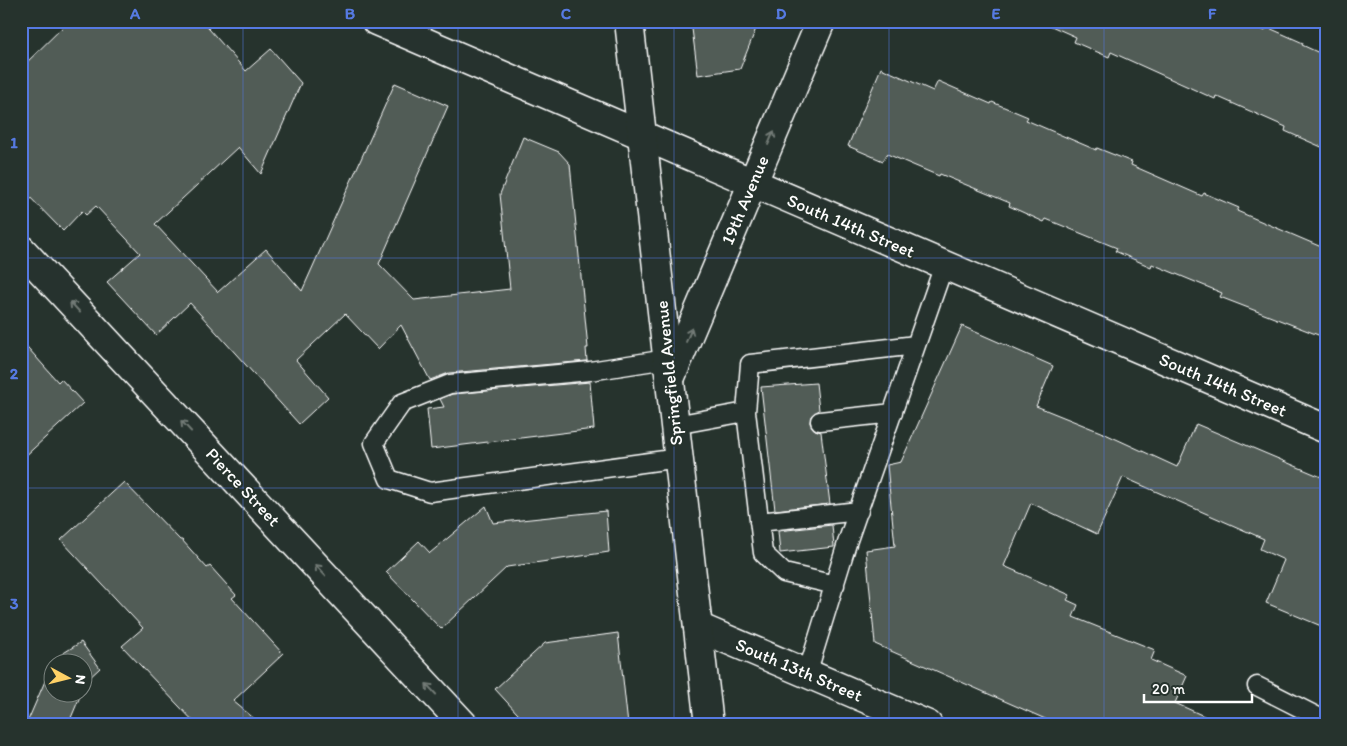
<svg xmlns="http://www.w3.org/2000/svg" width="1347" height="746" viewBox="0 0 1347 746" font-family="Itim,sans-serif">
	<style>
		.building { fill: #515c57; stroke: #fff }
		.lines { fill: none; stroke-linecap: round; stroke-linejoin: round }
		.service-casing { stroke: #fff; stroke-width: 21 }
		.minor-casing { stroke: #fff; stroke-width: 31 }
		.primary-casing { stroke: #fff; stroke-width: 31 }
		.service { stroke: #26332d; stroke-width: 18 }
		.minor { stroke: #26332d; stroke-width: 28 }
		.primary { stroke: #26332d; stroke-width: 28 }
		.oneway { stroke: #727a76 }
		.grid { fill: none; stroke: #567ae2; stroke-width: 1; stroke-opacity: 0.55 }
		.labels { text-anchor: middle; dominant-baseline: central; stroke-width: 4; stroke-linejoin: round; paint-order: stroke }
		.street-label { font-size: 18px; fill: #fff; stroke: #26332d }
		.neatline { fill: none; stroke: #567ae2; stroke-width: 2 }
		.grid-label { font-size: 16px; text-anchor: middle; font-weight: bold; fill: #567ae2 }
	</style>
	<rect width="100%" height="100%" fill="#26332d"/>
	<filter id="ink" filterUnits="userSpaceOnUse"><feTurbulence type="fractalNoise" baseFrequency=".02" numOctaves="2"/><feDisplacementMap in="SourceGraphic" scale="10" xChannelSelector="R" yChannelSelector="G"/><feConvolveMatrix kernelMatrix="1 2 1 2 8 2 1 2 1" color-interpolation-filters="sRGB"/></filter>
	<g filter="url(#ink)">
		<path class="building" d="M 69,21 L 202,21 L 246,71 L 271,49 L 301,83 L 261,174 L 238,147 L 155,224 L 218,292 L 266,249 L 302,291 L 395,83 L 448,106 L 379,264 L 414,300 L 510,289 L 500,194 L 523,137 L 559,152 L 570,164 L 588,348 L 586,348 L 587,361 L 449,373 L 430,380 L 401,325 L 378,349 L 345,314 L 296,360 L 328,397 L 299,424 L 190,303 L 156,335 L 107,282 L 140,253 L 96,206 L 86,215 L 82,211 L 63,231 L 21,188 L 21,68 Z
			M 691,21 L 759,21 L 740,69 L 698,75 Z
			M 1040,21 L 1244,21 L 1265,31 L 1267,27 L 1303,43 L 1302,45 L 1326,56 L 1326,149 L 1285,131 L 1286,127 L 1216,96 L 1215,99 L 1111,52 L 1109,57 L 1074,42 L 1076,37 Z
			M 881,68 L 933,91 L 938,81 L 991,104 L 992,102 L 1028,117 L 1026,120 L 1096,150 L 1097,148 L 1132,162 L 1131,165 L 1202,196 L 1204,193 L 1239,208 L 1237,211 L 1326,249 L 1326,338 L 1220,297 L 1222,293 L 1152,264 L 1151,267 L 1115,251 L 1117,248 L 1046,219 L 1044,222 L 1009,206 L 1010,203 L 940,174 L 939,176 L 887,154 L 883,161 L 848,146 Z
			M 962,326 L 1053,366 L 1036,406 L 1103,433 L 1177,467 L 1196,424 L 1326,479 L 1326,628 L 1266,603 L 1284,560 L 1260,549 L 1264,539 L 1123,477 L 1097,534 L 1031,503 L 1004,566 L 1070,595 L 1067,600 L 1078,605 L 1073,617 L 1155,650 L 1151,660 L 1187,676 L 1175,703 L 1224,725 L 1059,725 L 875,644 L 866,550 L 895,546 L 887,465 L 901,462 Z
			M 21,340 L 58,382 L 61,379 L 83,403 L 21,460 Z
			M 590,382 L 594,429 L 431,449 L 427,409 L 444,407 L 440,399 L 452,394 Z
			M 816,383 L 819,410 L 811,416 L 810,423 L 815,430 L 821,432 L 830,504 L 775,510 L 761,387 Z
			M 124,482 L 180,540 L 182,540 L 207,568 L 210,566 L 236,595 L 232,598 L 283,654 L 233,701 L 262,725 L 197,725 L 122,646 L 143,628 L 61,540 Z
			M 486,506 L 493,523 L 606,511 L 609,552 L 507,567 L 441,629 L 386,572 L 419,541 L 430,553 Z
			M 832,525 L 834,547 L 780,553 L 778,531 Z
			M 618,633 L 628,725 L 528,725 L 495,689 L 545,643 Z
			M 81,642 L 100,668 L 86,681 L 82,689 L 82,664 L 54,664 L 62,654 Z
			M 52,665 L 52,694 L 81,694 L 68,725 L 26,725 Z"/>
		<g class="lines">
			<defs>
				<path id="service" d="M 667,359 L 590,371 L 450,384 L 402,403 L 374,443 L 389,479 L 430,492 L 679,458
					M 746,412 L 763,553 L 784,573 L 835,585
					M 820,421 L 893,413
					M 675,425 L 746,412 L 750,364 L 916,345
					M 759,522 L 859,511
					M 807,674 L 848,540 L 944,265
					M 1257,686 L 1326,721"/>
				<path id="minor" d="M 376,21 L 1326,429
					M 21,249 L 464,725
					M 670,379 L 821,21
					M 698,627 L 928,725"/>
				<path id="primary" d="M 629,21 L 709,725"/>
			</defs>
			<use href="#service" class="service-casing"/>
			<use href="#minor" class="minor-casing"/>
			<use href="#primary" class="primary-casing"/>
			<use href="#service" class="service"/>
			<use href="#minor" class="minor"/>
			<use href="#primary" class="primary"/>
		</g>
		<defs><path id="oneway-shaft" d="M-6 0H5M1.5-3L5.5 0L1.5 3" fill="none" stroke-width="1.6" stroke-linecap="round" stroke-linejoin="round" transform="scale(1.25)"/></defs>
		<g class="oneway">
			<use href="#oneway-shaft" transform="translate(771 138) rotate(-67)"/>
			<use href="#oneway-shaft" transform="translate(75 307) rotate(-133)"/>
			<use href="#oneway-shaft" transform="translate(689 335) rotate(-67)"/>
			<use href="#oneway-shaft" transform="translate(186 426) rotate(-133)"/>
			<use href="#oneway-shaft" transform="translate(320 570) rotate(-133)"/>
			<use href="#oneway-shaft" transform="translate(431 689) rotate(-133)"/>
		</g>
	</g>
	<path class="grid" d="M 243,21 L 243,725M 458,21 L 458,725M 674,21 L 674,725M 889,21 L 889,725M 1104,21 L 1104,725M 21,258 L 1326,258M 21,488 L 1326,488"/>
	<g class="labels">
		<g class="street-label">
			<text transform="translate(745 200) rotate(-67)">19th Avenue</text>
			<text transform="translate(851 226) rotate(23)">South 14th Street</text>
			<text transform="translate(669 373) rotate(-96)">Springfield Avenue</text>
			<text transform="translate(1223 385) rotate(23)">South 14th Street</text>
			<text transform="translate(243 487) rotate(47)">Pierce Street</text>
			<text transform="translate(799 670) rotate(23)">South 13th Street</text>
		</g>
	</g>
	<rect width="1347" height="746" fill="none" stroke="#26332d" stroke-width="55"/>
	<g transform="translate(68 678) rotate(97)"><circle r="24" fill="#26332d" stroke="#7d8581"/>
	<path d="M0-4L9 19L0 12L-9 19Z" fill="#ffd166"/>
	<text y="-8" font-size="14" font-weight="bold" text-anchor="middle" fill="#ffffff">N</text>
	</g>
	<path d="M1144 694v8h108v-8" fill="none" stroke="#ffffff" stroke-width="2.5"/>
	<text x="1152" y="694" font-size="15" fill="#ffffff" stroke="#26332d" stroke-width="4" paint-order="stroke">20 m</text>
	<rect x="28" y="28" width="1292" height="690" class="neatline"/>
	<g class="grid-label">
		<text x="135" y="19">A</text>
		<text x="350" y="19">B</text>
		<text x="566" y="19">C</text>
		<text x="781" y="19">D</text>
		<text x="996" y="19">E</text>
		<text x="1212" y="19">F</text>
		<text x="14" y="148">1</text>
		<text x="14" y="379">2</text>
		<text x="14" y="609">3</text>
	</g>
</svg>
